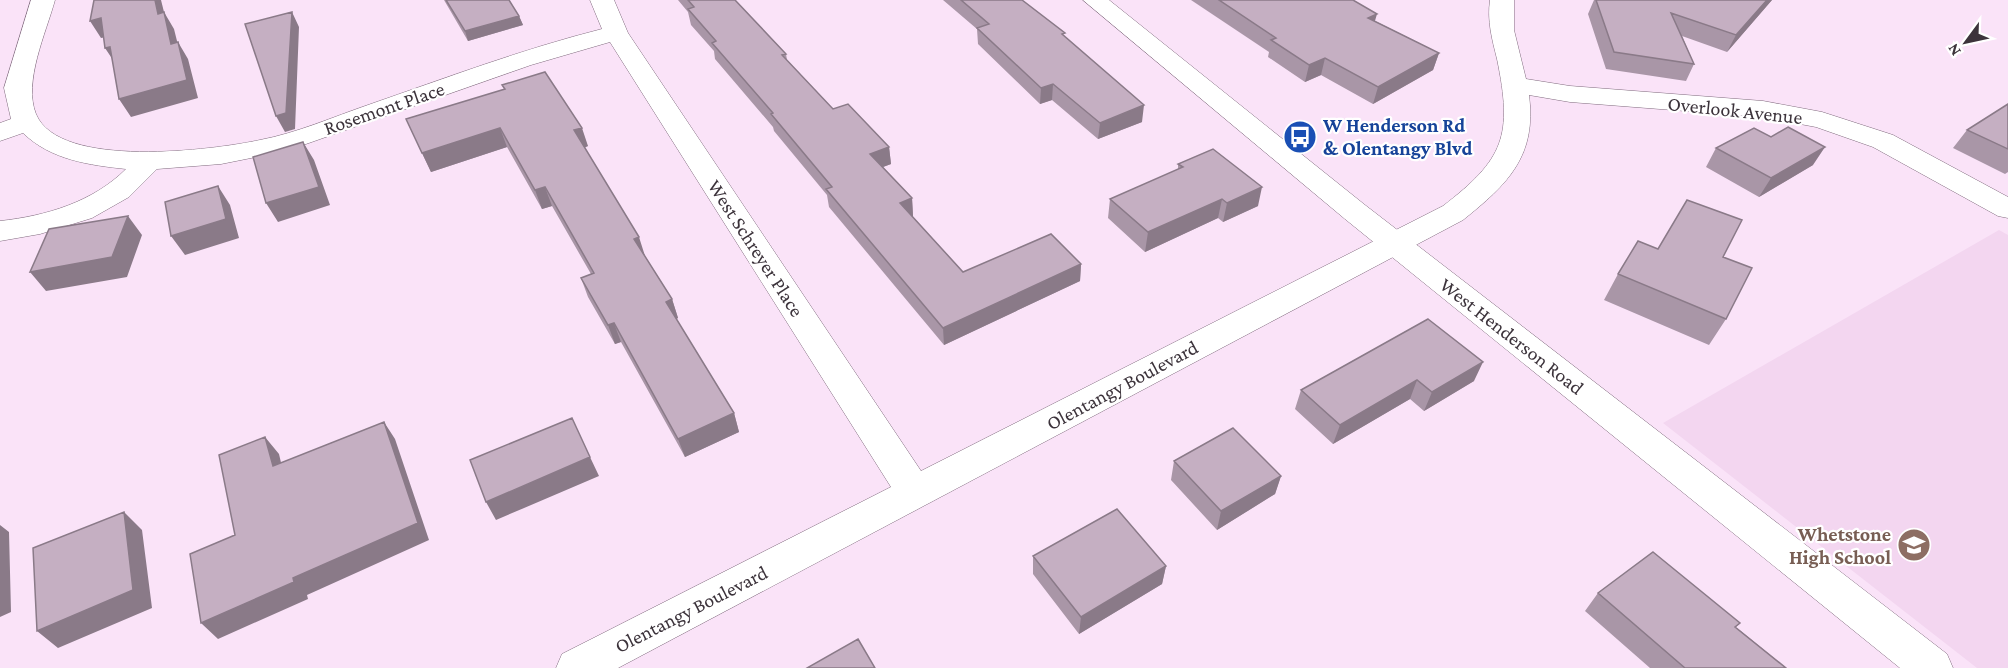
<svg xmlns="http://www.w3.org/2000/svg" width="2008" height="668" viewBox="0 0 2008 668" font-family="'Crimson Pro',serif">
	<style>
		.built { fill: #f3d6f0 }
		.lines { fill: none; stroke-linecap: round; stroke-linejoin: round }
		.minor-casing { stroke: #806b7e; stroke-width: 1 }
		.major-casing { stroke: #806b7e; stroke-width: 1 }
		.minor { fill: #fff; fill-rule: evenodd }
		.major { fill: #fff; fill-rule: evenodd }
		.wall { fill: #a996a7 }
		.shaded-wall { fill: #8a7a88 }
		.building { fill: #c5afc2; stroke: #8a7a88; stroke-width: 1.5 }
		.labels { text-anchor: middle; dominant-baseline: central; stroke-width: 4.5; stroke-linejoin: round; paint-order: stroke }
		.street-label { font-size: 20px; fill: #3c333b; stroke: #fff }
		.transit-label { font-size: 20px; font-weight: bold; fill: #164399; stroke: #fff; text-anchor: start }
		.education-label { font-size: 20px; font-weight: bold; fill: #785e54; stroke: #fff; text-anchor: end }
	</style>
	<rect width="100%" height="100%" fill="#fae3f8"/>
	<path class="built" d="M 1999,230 L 2008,235 L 2008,668 L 1977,668 L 1663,423 Z"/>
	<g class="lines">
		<defs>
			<path id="minor" d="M 31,0 L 55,0 C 46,33 23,82 36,114 C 59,170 214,150 260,140 C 297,133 333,117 368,105 C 446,78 523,49 602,29 L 590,0 L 614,0 L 628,33 L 921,471 L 1443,206 C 1504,159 1513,136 1497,59 C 1492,39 1487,21 1490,0 L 1514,0 L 1514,30 L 1526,79 L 1570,86 L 1763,101 L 1822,112 L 1893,135 L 2008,197 L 2008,218 L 1998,216 L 1873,147 L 1816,127 L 1763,117 L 1570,102 L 1529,95 C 1537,156 1508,184 1463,220 L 618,668 L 556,668 L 562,654 L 891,487 L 610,42 L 531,65 L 286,151 L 221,164 L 157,169 L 129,197 L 92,218 L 40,234 L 0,241 L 0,221 C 46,216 93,202 126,169 C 89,165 51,160 23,133 L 0,141 L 0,123 L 11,119 L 4,88 Z"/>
			<path id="major" d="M 1083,0 L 1109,0 L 1365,205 L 1947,654 L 1953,668 L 1900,668 L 1345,219 Z"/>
		</defs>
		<use href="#minor" class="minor-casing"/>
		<use href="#major" class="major-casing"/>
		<use href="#minor" class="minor"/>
		<use href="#major" class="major"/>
	</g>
	<path class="wall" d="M 444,0 L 509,0 L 519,16 L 523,25 L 468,41 Z
		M 678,0 L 735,0 L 786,54 L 787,60 L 833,109 L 889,147 L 891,164 L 883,167 L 912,198 L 913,216 L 912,216 L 963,272 L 1081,264 L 1080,281 L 944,345 L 829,207 L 827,195 L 774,131 L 773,127 L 715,59 L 714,51 L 691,25 L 688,12 Z
		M 943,0 L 1022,0 L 1065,37 L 1142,122 L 1098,139 L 1052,100 L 1040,104 L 978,44 L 977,29 Z
		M 1191,0 L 1353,0 L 1375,21 L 1439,53 L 1433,70 L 1373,104 L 1321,75 L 1305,82 L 1268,57 L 1269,52 Z
		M 1594,0 L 1772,0 L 1727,52 L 1682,36 L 1694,64 L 1686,81 L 1606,69 L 1588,14 Z
		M 502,85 L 588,146 L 584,148 L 645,256 L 672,299 L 678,318 L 676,319 L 734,413 L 739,432 L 685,457 L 621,342 L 615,344 L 588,297 L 581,278 L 591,274 L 552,206 L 542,209 L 507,147 L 431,172 L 406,119 L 504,90 Z
		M 2008,104 L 2008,172 L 2005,174 L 1953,148 L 1967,130 Z
		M 1716,148 L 1813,165 L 1759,197 L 1706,167 Z
		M 1178,164 L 1258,206 L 1223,222 L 1218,218 L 1145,252 L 1108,218 L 1110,199 L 1178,170 Z
		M 1658,249 L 1723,257 L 1726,319 L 1709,345 L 1604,300 L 1618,274 Z
		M 1428,319 L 1474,381 L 1424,411 L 1410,399 L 1333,444 L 1295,409 L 1301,390 Z
		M 1174,461 L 1281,476 L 1275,494 L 1217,530 L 1171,480 Z
		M 1033,556 L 1166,566 L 1162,584 L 1079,634 L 1033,574 Z
		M 1598,593 L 1740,623 L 1736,627 L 1786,668 L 1650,668 L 1585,611 Z"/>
	<path class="shaded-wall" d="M 155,0 L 161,0 L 164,12 L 174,29 L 182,61 L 171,44 L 158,14 Z
		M 1767,0 L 1772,0 L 1727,52 L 1736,35 Z
		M 292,12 L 299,27 L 295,129 L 285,132 L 276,116 Z
		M 1377,14 L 1372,31 L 1368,18 Z
		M 519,16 L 523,25 L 468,41 L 465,31 Z
		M 101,18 L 112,36 L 101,38 L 90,21 Z
		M 178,42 L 188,59 L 198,98 L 131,117 L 119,99 Z
		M 110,47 L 117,66 L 105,48 Z
		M 1439,53 L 1433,70 L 1373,104 L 1378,87 Z
		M 1325,58 L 1321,75 L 1305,82 L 1309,65 Z
		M 1053,84 L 1052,100 L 1040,104 L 1041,88 Z
		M 1144,105 L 1142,122 L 1098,139 L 1100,123 Z
		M 500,128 L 507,147 L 431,172 L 422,153 Z
		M 582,128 L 588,146 L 580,149 L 574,130 Z
		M 303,142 L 314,160 L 330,205 L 278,222 L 266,203 Z
		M 889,147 L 891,164 L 872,171 L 870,154 Z
		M 1825,147 L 1813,165 L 1759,197 L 1771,178 Z
		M 218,186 L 230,205 L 239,238 L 185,255 L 171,236 Z
		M 545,187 L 552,206 L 542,209 L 535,190 Z
		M 1262,187 L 1258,206 L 1223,222 L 1227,203 Z
		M 912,198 L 913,216 L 901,221 L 900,203 Z
		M 1222,199 L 1218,218 L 1145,252 L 1148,232 Z
		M 128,216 L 142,235 L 127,277 L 46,291 L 30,272 Z
		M 639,237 L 645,256 L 634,239 Z
		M 1081,264 L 1080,281 L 944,345 L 943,328 Z
		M 672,299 L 678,318 L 672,321 L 666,302 Z
		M 614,323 L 621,342 L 615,344 L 608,325 Z
		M 1483,362 L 1474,381 L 1424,411 L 1432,392 Z
		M 1417,380 L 1410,399 L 1333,444 L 1340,425 Z
		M 734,413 L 739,432 L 685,457 L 678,439 Z
		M 384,422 L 395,439 L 429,540 L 307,595 L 308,599 L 218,639 L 201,623 L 293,578 Z
		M 265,437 L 279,454 L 286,484 L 273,466 Z
		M 590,457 L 599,476 L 496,520 L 486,502 Z
		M 1281,476 L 1275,494 L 1217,530 L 1221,511 Z
		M 124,512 L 142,530 L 152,608 L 58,648 L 37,631 Z
		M 0,525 L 9,532 L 11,612 L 0,617 Z
		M 1166,566 L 1162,584 L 1079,634 L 1081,617 Z"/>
	<path class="building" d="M 94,0 L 155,0 L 158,14 L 164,12 L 171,44 L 178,42 L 187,80 L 119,99 L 110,47 L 105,48 L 101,18 L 90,21 Z
		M 446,0 L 509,0 L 519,16 L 465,31 Z
		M 688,0 L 735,0 L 786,54 L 782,55 L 833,109 L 848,104 L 889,147 L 870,154 L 912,198 L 900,203 L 963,272 L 1051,234 L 1081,264 L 943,328 L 826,189 L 832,187 L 771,114 L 773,113 L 712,43 L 716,41 L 688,9 L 694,7 Z
		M 961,0 L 1022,0 L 1065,33 L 1062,34 L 1144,105 L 1100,123 L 1053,84 L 1041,88 L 977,28 L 989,24 Z
		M 1219,0 L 1353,0 L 1377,14 L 1368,18 L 1439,53 L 1378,87 L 1325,58 L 1309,65 L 1271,40 L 1276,38 Z
		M 1596,0 L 1767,0 L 1736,35 L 1671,13 L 1694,64 L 1614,52 Z
		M 292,12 L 286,113 L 276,116 L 245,24 Z
		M 545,72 L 582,128 L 574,130 L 639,237 L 634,239 L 672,299 L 666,302 L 734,413 L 678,439 L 614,323 L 608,325 L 581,278 L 594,273 L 545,187 L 535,190 L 500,128 L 422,153 L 406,119 L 505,89 L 502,85 Z
		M 2008,104 L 2008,149 L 1967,130 Z
		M 1788,127 L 1825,147 L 1771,178 L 1716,148 L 1754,128 L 1771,137 Z
		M 303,142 L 319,187 L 266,203 L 253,157 Z
		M 1213,149 L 1262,187 L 1227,203 L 1222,199 L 1148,232 L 1110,199 L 1183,167 L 1178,164 Z
		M 218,186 L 226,219 L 171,236 L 165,202 Z
		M 1687,200 L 1742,220 L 1723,257 L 1752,268 L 1726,319 L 1618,274 L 1638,241 L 1658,249 Z
		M 128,216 L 112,257 L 30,272 L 49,229 Z
		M 1428,319 L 1483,362 L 1432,392 L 1417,380 L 1340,425 L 1301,390 Z
		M 572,418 L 590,457 L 486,502 L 470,460 Z
		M 384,422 L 418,523 L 293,578 L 294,582 L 201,623 L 190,554 L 235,535 L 219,455 L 265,437 L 273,466 Z
		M 1233,428 L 1281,476 L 1221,511 L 1174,461 Z
		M 1117,509 L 1166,566 L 1081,617 L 1033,556 Z
		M 124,512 L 133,590 L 37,631 L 33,548 Z
		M 1653,552 L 1740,623 L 1735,627 L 1786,668 L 1685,668 L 1598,593 Z
		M 858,639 L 875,668 L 807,668 Z"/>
	<defs>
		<symbol id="bus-disc" viewBox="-11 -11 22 22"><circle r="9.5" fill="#1a4fb4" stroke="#fff"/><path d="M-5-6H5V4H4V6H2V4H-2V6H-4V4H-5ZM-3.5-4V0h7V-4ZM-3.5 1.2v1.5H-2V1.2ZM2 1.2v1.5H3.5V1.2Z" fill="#fff"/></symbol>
		<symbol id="school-disc" viewBox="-11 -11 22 22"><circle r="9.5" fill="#8d6e63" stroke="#fff"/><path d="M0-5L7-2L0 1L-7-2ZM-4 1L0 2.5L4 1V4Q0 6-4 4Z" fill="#fff"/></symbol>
	</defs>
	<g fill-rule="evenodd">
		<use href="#bus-disc" x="1281" y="118" width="38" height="38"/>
		<use href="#school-disc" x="1895" y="526" width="38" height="38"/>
	</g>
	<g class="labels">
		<g class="street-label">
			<text transform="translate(384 108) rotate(-19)">Rosemont Place</text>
			<text transform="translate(1735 110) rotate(6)">Overlook Avenue</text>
			<text transform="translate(756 248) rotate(57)">West Schreyer Place</text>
			<text transform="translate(1512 336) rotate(38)">West Henderson Road</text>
			<text transform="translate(1122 385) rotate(-28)">Olentangy Boulevard</text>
			<text transform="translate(691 609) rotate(-27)">Olentangy Boulevard</text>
		</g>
		<g class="transit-label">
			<text x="1323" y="125">W Henderson Rd<tspan x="1323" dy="23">&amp; Olentangy Blvd</tspan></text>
		</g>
		<g class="education-label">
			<text x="1891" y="534">Whetstone<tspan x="1891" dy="23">High School</tspan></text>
		</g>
	</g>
	<g transform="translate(1966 42) rotate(237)" stroke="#ffffff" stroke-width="4.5" paint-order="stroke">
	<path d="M0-4.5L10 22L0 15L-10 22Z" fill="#3c333b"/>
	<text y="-9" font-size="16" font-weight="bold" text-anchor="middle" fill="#3c333b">N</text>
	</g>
</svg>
